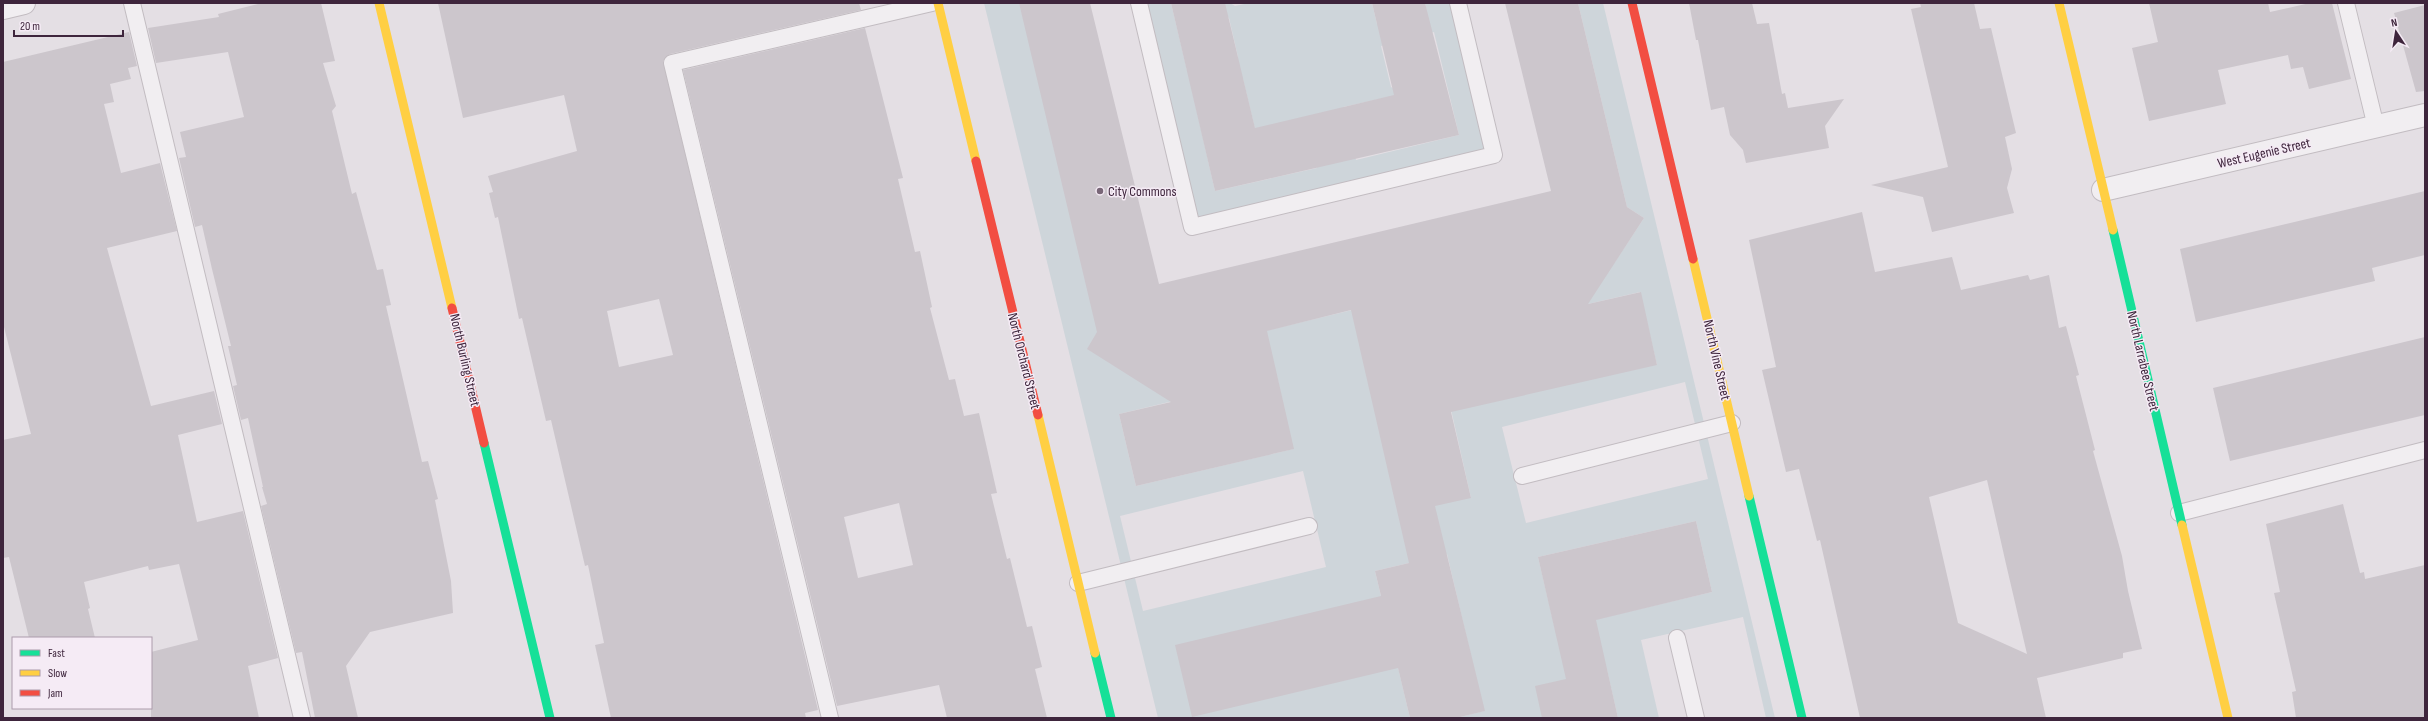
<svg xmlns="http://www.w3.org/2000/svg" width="2428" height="721" viewBox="0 0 2428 721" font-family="'Sofia Sans Condensed',sans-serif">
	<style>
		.green { fill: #ced5da; fill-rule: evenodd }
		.building { fill: #ccc6cc; fill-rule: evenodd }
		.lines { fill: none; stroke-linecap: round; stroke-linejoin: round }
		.lane-casing { stroke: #c2bcc1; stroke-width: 18 }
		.street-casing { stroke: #c2bcc1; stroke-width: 24 }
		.lane { stroke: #f1eef1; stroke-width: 16 }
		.street { stroke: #f1eef1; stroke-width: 22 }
		.fast { stroke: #16e098; stroke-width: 9 }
		.slow { stroke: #ffcf43; stroke-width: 9 }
		.jam { stroke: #f24e42; stroke-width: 9 }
		.poi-dot { fill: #786677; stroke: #f5ebf5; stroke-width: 1.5 }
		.labels { text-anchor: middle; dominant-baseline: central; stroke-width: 3; stroke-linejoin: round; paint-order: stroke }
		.street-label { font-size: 14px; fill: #3e253c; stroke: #f5ebf5 }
		.poi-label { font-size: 14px; fill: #3e253c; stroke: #f5ebf5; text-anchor: start }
	</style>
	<rect width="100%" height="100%" fill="#e4dfe4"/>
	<path class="green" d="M 984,3 L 1019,3 L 1140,361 L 1598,251 L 1615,262 L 1644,218 L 1627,207 L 1578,3 L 1603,3 L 1775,718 L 1766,718 L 1743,617 L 1641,640 L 1659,718 L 1618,718 L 1607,670 L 1542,718 L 1456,718 L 1484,711 L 1447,554 L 1375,571 L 1410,718 L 1158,718 ZM 1640,292 L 1657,365 L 1484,328 ZM 1362,357 L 1443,374 L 1471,498 ZM 1277,376 L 1293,449 L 1136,486 L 1119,414 ZM 1685,382 L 1708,479 L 1526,523 L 1502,427 ZM 1303,471 L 1326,567 L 1143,611 L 1120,516 ZM 1696,521 L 1712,592 L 1555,629 L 1538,557 Z
		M 1139,3 L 1171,3 L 1187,70 L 1238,57 L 1229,18 L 1217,11 L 1221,3 L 1230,3 L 1235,6 L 1249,3 L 1372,3 L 1377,24 L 1427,13 L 1425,3 L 1458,3 L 1494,155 L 1192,227 ZM 1434,32 L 1459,135 L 1356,160 L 1343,107 L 1402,94 L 1391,87 L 1381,46 ZM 1243,79 L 1257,137 L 1305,117 L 1317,168 L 1215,191 L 1192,90 Z"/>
	<path class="building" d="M 262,3 L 321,3 L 335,61 L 323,63 L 336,106 L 332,111 L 352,194 L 356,192 L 377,270 L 383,269 L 391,305 L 386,306 L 422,462 L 428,461 L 438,499 L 435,500 L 451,581 L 453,613 L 370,632 L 346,666 L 358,718 L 315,718 L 302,652 L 296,653 L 261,506 L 267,504 L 262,487 L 263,487 L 248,418 L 241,420 L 233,386 L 237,385 L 228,346 L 231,346 L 212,269 L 202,225 L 195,227 L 179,158 L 186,157 L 180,132 L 244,117 L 228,52 L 156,63 L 148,28 L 219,17 L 218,14 Z
		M 438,3 L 859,3 L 861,10 L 670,54 L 663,61 L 818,710 L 805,713 L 806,718 L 611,718 L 595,645 L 604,643 L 588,565 L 585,566 L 551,420 L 546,421 L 522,318 L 519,319 L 498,217 L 495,218 L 489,193 L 493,192 L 488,176 L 577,151 L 564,95 L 463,118 ZM 659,299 L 673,355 L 619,367 L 607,311 Z
		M 1019,3 L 1090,3 L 1159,284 L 1551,191 L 1505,3 L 1578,3 L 1627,207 L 1644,218 L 1588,304 L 1641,292 L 1657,365 L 1451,412 L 1471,498 L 1435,506 L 1485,711 L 1456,718 L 1410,718 L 1398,668 L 1192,717 L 1175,645 L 1381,596 L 1375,571 L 1409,563 L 1351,310 L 1267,331 L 1294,449 L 1136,486 L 1119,414 L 1171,402 L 1087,349 L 1097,332 Z
		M 1171,3 L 1225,3 L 1255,128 L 1394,95 L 1372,3 L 1425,3 L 1459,135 L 1215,191 Z
		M 1689,3 L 1752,3 L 1757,24 L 1769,23 L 1782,94 L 1785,93 L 1788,108 L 1844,99 L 1825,126 L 1829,148 L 1746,163 L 1743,150 L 1730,135 L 1724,107 L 1711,110 L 1698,40 L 1696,40 Z
		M 1920,3 L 1974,3 L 1980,29 L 1991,28 L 2016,133 L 2005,137 L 2012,169 L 2007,188 L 2014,213 L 1932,232 L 1923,197 L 1871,185 L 1948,167 L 1911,9 L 1921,7 Z
		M 2149,3 L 2268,3 L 2270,12 L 2310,3 L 2332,3 L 2351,79 L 2309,89 L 2303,67 L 2291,69 L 2288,55 L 2218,70 L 2226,104 L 2149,121 L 2132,48 L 2158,42 Z
		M 2425,5 L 2425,91 L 2416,92 L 2394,13 Z
		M 865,28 L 903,178 L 898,179 L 915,252 L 920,251 L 932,307 L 930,308 L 949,380 L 955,379 L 964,416 L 979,413 L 997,493 L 991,494 L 1007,559 L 1010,558 L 1027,627 L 1032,626 L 1042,667 L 1035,669 L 1047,718 L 947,718 L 939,685 L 837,706 L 683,70 ZM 899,503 L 913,565 L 858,578 L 844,517 Z
		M 129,32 L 137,66 L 128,68 L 131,79 L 110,84 L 114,102 L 104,104 L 121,173 L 160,163 L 177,231 L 107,248 L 151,406 L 214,391 L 222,424 L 178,435 L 197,522 L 243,511 L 278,658 L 248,666 L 259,718 L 151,718 L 151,652 L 198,640 L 179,564 L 149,570 L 148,566 L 84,582 L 90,608 L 88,609 L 95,638 L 29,638 L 9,557 L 3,558 L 3,440 L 31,434 L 3,323 L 3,62 Z
		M 2425,191 L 2425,255 L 2372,268 L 2375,281 L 2196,322 L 2180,249 Z
		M 1862,212 L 1875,272 L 1952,257 L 1961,290 L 2028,275 L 2030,280 L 2049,275 L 2059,328 L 2066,326 L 2079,375 L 2076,376 L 2095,450 L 2093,451 L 2122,556 L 2128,591 L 2142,649 L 2123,653 L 2123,658 L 2037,678 L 2046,718 L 1860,718 L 1820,540 L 1817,541 L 1799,469 L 1786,472 L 1762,370 L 1776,367 L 1749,240 ZM 1987,480 L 2006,564 L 2027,654 L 1958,623 L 1929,497 Z
		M 2425,337 L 2425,415 L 2230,461 L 2213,388 Z
		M 2343,504 L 2360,573 L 2364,572 L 2365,579 L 2425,565 L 2425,718 L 2296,718 L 2292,692 L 2296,691 L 2274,593 L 2280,592 L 2266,524 Z
		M 1696,521 L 1712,592 L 1596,620 L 1618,718 L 1542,718 L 1535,686 L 1566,679 L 1538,557 Z"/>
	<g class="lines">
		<defs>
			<path id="lane" d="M 132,3 L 302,718
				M 1139,3 L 1192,227 L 1494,155 L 1458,3
				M 2346,3 L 2376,127
				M 1522,476 L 1732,423
				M 2179,513 L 2425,450
				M 1078,583 L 1309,526
				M 1677,638 L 1696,718
				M 830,718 L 672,63 L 932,3"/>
			<path id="street" d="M 3,8 L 24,3
				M 2103,190 L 2425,115"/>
		</defs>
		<use href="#lane" class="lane-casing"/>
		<use href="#street" class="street-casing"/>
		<use href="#lane" class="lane"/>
		<use href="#street" class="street"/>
		<path class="fast" d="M 2113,230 L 2182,525
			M 484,443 L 550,718
			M 1749,496 L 1802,718
			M 1095,653 L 1111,718"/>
		<path class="slow" d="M 379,3 L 452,308
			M 938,3 L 976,161
			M 2059,3 L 2113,230
			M 1693,259 L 1749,496
			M 1038,415 L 1095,653
			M 2182,525 L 2228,718"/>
		<path class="jam" d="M 1632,3 L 1693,259
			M 976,161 L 1038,415
			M 452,308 L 484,443"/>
	</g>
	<circle class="poi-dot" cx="1100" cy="191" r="4"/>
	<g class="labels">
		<g class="street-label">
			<text transform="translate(2264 153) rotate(-13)">West Eugenie Street</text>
			<text transform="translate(465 360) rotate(77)">North Burling Street</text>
			<text transform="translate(1717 360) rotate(77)">North Vine Street</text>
			<text transform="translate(1024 361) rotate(76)">North Orchard Street</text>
			<text transform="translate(2143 361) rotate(77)">North Larrabee Street</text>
		</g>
		<g class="poi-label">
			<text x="1108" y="191">City Commons</text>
		</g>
	</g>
	<rect width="2428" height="721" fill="none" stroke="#3e253c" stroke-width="8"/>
	<rect x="12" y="637" width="140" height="72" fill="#f5ebf5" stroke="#ac9cab"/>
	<rect x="20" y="650" width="20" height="6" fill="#16e098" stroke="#ac9cab"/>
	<text x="48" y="657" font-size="12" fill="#3e253c">Fast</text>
	<rect x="20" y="670" width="20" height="6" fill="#ffcf43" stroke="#ac9cab"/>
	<text x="48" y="677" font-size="12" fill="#3e253c">Slow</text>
	<rect x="20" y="690" width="20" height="6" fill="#f24e42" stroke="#ac9cab"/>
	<text x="48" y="697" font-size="12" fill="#3e253c">Jam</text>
	<g transform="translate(2396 32) rotate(348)" stroke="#f5ebf5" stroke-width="3" paint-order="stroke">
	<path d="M0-3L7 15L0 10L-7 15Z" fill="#3e253c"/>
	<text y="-6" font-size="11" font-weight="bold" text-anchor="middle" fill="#3e253c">N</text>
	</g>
	<path d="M14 30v6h109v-6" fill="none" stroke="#3e253c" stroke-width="2"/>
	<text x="20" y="30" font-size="12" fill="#3e253c" stroke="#f5ebf5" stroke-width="3" paint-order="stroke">20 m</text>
</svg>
